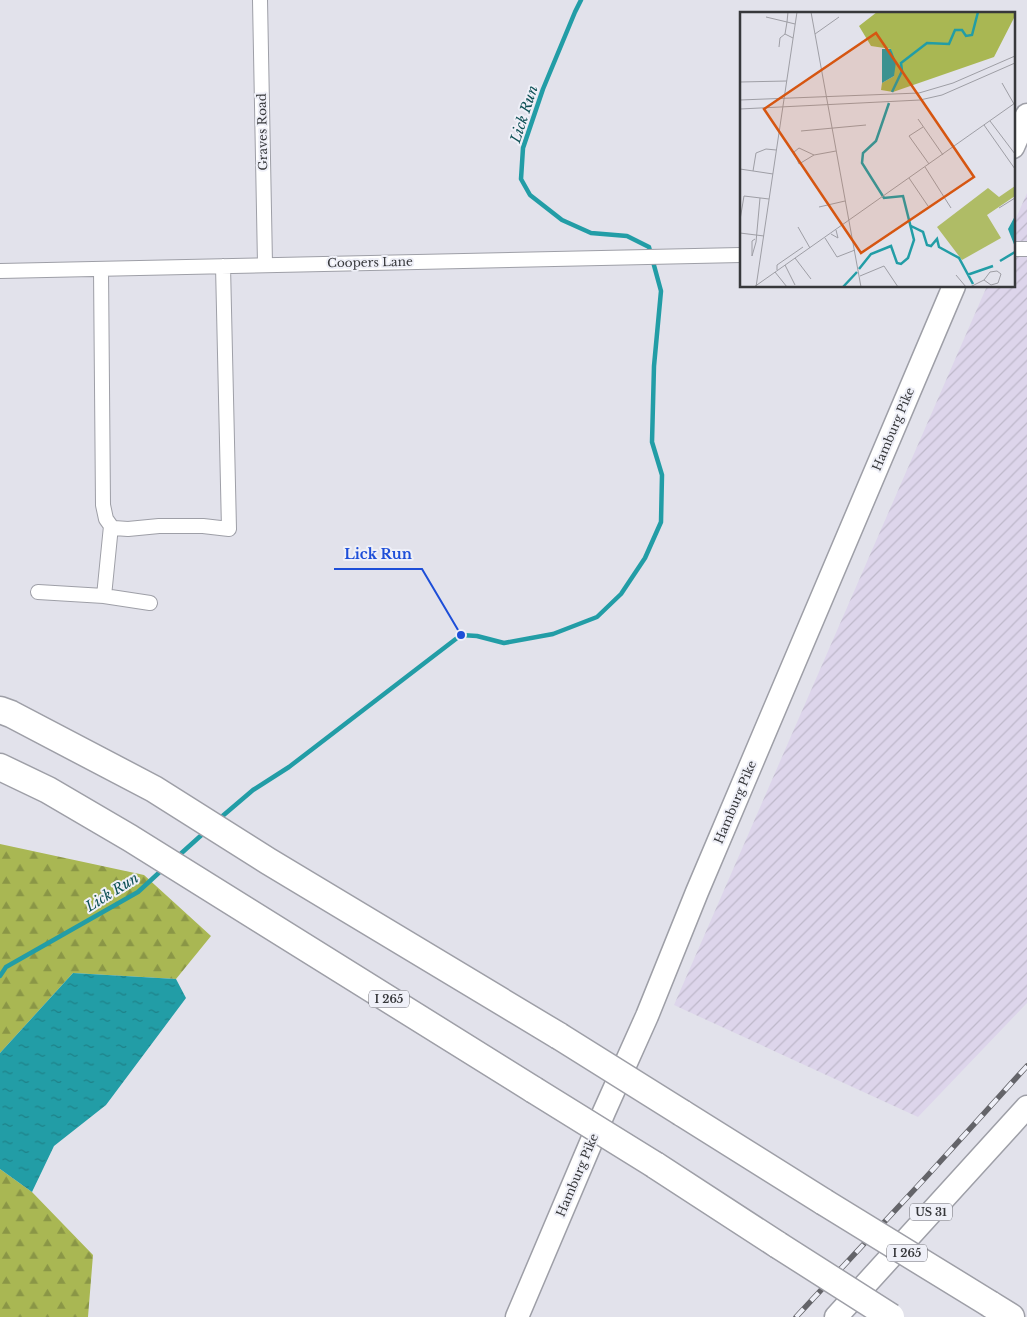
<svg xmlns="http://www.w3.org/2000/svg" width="1027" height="1317" viewBox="0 0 1027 1317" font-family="'Libre Baskerville',serif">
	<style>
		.industrial { fill: url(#industrial-furrows) }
		.forest { fill: url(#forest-firs) }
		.water { fill: url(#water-ripples) }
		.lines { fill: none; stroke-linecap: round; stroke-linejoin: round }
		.stream { stroke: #229da6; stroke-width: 4.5 }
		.minor-casing { stroke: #9e9fa7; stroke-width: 16 }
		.primary-casing { stroke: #9e9fa7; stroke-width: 25 }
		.motorway-casing { stroke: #9e9fa7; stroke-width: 29 }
		.minor { stroke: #fff; stroke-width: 14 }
		.primary { stroke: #fff; stroke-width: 22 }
		.motorway { stroke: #fff; stroke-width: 26 }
		.rail-casing { stroke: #646469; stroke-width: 5.5 }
		.rail { stroke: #eff0f8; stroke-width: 4; stroke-dasharray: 11; stroke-linecap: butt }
		.motorway-bridge-casing { stroke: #9e9fa7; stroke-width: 29; stroke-linecap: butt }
		.motorway-bridge { stroke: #fff; stroke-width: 26 }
		.labels { text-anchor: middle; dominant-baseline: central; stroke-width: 4; stroke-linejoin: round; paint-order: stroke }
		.shield { fill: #eff0f8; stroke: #6e6f74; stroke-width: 1 }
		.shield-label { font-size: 11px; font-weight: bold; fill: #37383b }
		.street-label { font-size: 12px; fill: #37383b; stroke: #eff0f8 }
		.water-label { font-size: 14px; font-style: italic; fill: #0f5156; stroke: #eff0f8 }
		.inset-river { fill: none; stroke: #229da6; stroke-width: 2.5 }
		.inset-road { fill: none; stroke: #9e9ea5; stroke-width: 1 }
		.view { fill: #d65611; fill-opacity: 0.15; stroke: #d65611; stroke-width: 2.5 }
		.inset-edge { fill: none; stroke: #37383b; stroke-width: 2.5 }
		.leader { fill: none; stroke: #1d4ed8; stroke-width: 2 }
		.callout-dot { fill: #1d4ed8; stroke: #eff0f8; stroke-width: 2 }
		.callout-label { font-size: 14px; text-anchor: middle; font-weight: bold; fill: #1d4ed8; stroke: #eff0f8; stroke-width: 4; stroke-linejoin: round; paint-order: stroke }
	</style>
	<defs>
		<pattern id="industrial-furrows" width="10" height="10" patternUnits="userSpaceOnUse" patternTransform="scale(1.25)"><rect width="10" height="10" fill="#ddd5eb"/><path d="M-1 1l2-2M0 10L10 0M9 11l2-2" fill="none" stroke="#beb8ca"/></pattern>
		<pattern id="forest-firs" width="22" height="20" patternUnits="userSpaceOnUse" patternTransform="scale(1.25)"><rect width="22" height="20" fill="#a9b753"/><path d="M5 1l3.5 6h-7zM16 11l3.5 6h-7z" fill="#8a9646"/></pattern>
		<pattern id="water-ripples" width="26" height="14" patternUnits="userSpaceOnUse" patternTransform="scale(1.25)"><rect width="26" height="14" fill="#229da6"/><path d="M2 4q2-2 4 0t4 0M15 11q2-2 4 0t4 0" fill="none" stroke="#1e8188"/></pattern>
	</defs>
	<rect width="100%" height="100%" fill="#e2e2eb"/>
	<path class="industrial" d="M 1027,193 L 1027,1003 L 918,1117 L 674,1005 L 987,286 L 1013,286 L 1013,225 Z"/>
	<path class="forest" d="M 0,844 L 144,875 L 211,936 L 176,979 L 73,973 L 0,1053 Z
		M 0,1169 L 32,1192 L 93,1255 L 88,1317 L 0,1317 Z"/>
	<path class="water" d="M 73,973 L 176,979 L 186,998 L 106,1105 L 54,1146 L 32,1192 L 0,1169 L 0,1053 Z"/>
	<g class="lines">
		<path class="stream" d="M 219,819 L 253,790 L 289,767 L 461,635 L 477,636 L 504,643 L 553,634 L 597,617 L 621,594 L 645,558 L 661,522 L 662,475 L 652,442 L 654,366 L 661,291 L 649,247 L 627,236 L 591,233 L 562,220 L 530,195 L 521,179 L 523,148 L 543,89 L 575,12 L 581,0
			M 176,858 L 206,831
			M 0,976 L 6,967 L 138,892 L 163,869"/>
		<defs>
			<path id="minor" d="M 260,0 L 265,264
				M 1013,249 L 1027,249
				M 101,269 L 103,505 L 106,519 L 111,526 L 104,596
				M 0,271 L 741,255
				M 111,526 L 114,528 L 128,529 L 159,526 L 203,526 L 229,529 L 223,266
				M 38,592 L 104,596 L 150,603"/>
			<path id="primary" d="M 1013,147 L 1027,115
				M 517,1317 L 604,1112 L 647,1016 L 697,892 L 954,286
				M 836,1317 L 1027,1107"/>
			<path id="motorway" d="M 0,710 L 11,714 L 154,789 L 268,861 L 559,1036
				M 0,767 L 48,790 L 130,838 L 534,1090
				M 682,1113 L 824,1202
				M 655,1165 L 778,1245
				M 990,1304 L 1011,1317"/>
		</defs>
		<use href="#minor" class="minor-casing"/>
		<use href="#primary" class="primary-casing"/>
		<use href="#motorway" class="motorway-casing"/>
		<use href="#minor" class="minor"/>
		<use href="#primary" class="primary"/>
		<use href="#motorway" class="motorway"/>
		<defs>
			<path id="rail" d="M 796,1317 L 928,1175 L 1027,1066"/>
		</defs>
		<use href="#rail" class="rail-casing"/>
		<use href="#rail" class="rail"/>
		<defs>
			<path id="motorway-bridge" d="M 559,1036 L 682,1113
				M 534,1090 L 655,1165
				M 824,1202 L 990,1304
				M 778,1245 L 891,1317"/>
		</defs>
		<use href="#motorway-bridge" class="motorway-bridge-casing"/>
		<use href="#motorway-bridge" class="motorway-bridge"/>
	</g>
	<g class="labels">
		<g class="shield">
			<rect x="369" y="990.5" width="40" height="17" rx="4"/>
			<rect x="910" y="1203.5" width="42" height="17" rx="4"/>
			<rect x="887" y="1244.5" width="40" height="17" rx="4"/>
		</g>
		<g class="shield-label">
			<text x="389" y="999">I 265</text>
			<text x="931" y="1212">US 31</text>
			<text x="907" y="1253">I 265</text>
		</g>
		<g class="street-label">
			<text transform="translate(262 132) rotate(-91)">Graves Road</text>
			<text transform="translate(370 262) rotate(-1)">Coopers Lane</text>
			<text transform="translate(893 429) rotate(-67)">Hamburg Pike</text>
			<text transform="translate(735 802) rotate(-67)">Hamburg Pike</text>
			<text transform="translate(577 1175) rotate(-67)">Hamburg Pike</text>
		</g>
		<g class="water-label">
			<text transform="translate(524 114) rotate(-72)">Lick Run</text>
			<text transform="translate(112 892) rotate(-32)">Lick Run</text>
		</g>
	</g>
	<g transform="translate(740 12)">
		<rect width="275" height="275" fill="#e2e2eb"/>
		<path d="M 275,174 L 275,184 L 247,203 L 261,226 L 222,248 L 197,215 L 248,176 L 259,185 Z" fill="#afbc66"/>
		<path d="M 137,0 L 275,0 L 275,4 L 254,45 L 153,80 L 141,78 L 142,71 L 154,64 L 151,37 L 131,34 L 119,14 Z" fill="#a9b753"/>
		<path d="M 142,37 L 151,37 L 156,50 L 154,64 L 142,71 ZM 275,204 L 275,235 L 268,217 Z" fill="#229da6"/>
		<path class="inset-river" d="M 152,80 L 162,59 L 161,51 L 187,31 L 209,32 L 215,18 L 222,18 L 226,24 L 232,23 L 238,0M 171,214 L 183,220 L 187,233 L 191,234 L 197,227 L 199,235 L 219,246 L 233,272M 260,249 L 275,240M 119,257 L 131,242 L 151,234 L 157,251 L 161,252 L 168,246 L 174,228 L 163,184 L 144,186 L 122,151 L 123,141 L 136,129 L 149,91M 227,263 L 253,254M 103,275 L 117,260"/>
		<path class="inset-road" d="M 48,0 L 47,10 L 55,12M 71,0 L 121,275M 26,5 L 47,10 L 45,22 L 53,26M 75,22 L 99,5M 39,35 L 40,26 L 45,22M 0,70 L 47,69M 262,71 L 274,92M 0,88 L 179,81 L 213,71 L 275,44M 0,97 L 180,88 L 202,83 L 275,51M 178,107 L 203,143M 250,109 L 275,142M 244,113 L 275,157M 183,115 L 169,124 L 189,152M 61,119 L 126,113M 74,143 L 59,136 L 54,140 L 59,152 L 74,143 L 96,139M 185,155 L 211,196M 0,157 L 33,162M 13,159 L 16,141 L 26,137 L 36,138M 169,166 L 188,194M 79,195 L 105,189M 259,196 L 275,186M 0,208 L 4,184 L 29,187M 58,215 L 70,236M 0,221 L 24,224M 91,222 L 98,226 L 96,218M 85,226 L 97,245 L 115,238M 15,227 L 12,229 L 12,244 L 16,230 L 20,186M 55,246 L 71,267M 45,253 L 55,273M 37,258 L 37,253 L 63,235M 35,260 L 47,275M 216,263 L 226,275M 120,264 L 144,254 L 158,275M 14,275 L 275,91M 16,275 L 57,0M 230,275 L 244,268 L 250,260 L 257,259 L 261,262 L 258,271 L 251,273 L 244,268"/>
		<path class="view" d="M 136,21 L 234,165 L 121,241 L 24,97 Z"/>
		<rect width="275" height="275" class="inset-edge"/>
	</g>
	<path class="leader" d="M461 635L422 569H334"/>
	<circle class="callout-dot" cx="461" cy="635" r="5"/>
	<g class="callout-label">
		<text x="378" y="559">Lick Run</text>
	</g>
</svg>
